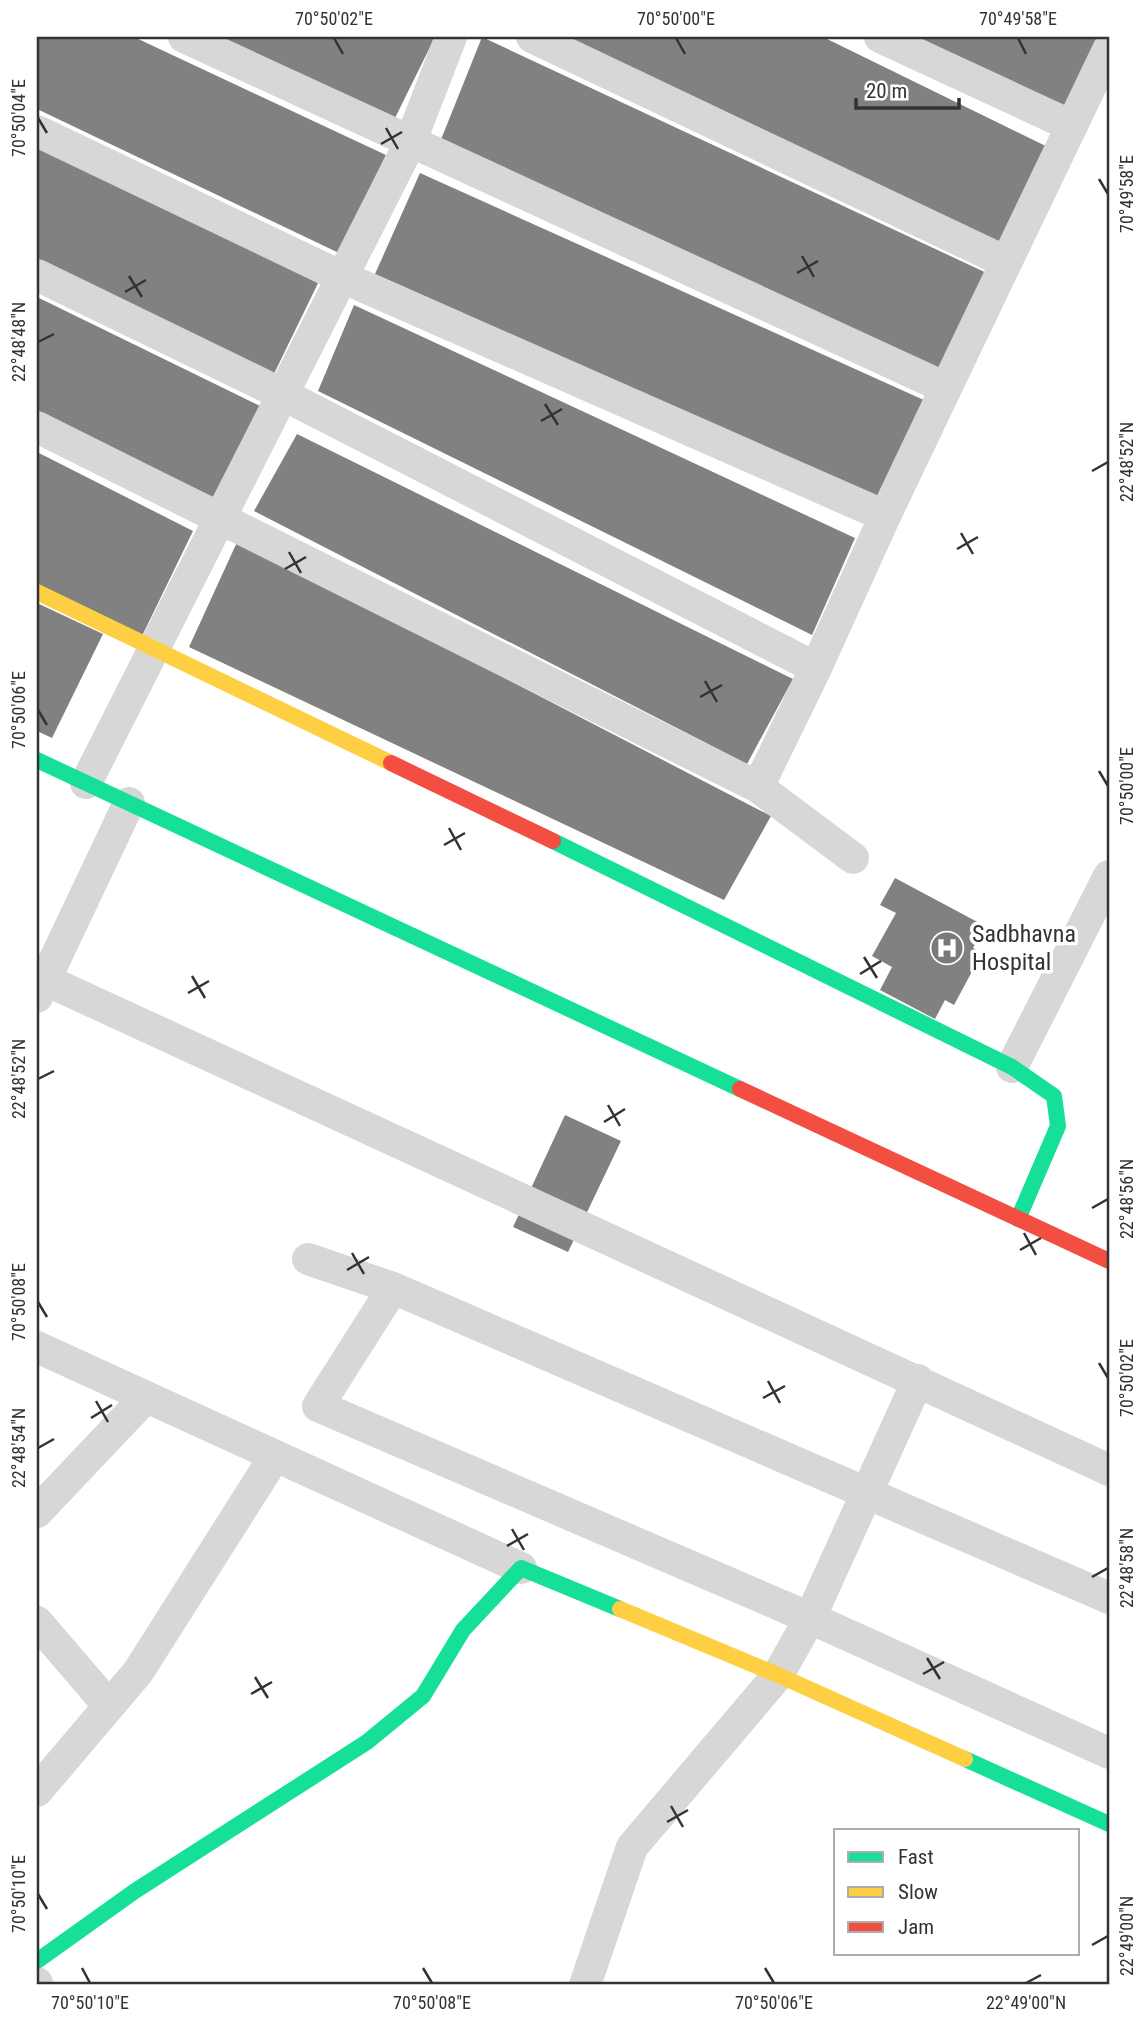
<svg xmlns="http://www.w3.org/2000/svg" width="1146" height="2022" viewBox="0 0 1146 2022" font-family="'Roboto Condensed',sans-serif">
	<style>
		.building { fill: #818181 }
		.lines { fill: none; stroke-linecap: round; stroke-linejoin: round }
		.street { stroke: #d7d7d7; stroke-width: 32 }
		.fast { stroke: #16e098; stroke-width: 16 }
		.slow { stroke: #ffcf43; stroke-width: 16 }
		.jam { stroke: #f24e42; stroke-width: 16 }
		.ticks { fill: none; stroke: #333; stroke-width: 2.5 }
		.labels { text-anchor: middle; dominant-baseline: central; stroke-width: 7; stroke-linejoin: round; paint-order: stroke }
		.poi-label { font-size: 24px; fill: #333; stroke: #fff; text-anchor: start }
		.neatline { fill: none; stroke: #333; stroke-width: 2.5 }
		.ticks-label { font-size: 18px; text-anchor: middle; fill: #333 }
	</style>
	<rect width="100%" height="100%" fill="#fff"/>
	<path class="building" d="M 37,37 L 134,37 L 386,155 L 339,253 L 37,109 Z
		M 216,37 L 435,37 L 394,120 Z
		M 482,37 L 991,275 L 942,372 L 440,142 Z
		M 562,37 L 823,37 L 1054,150 L 1000,247 Z
		M 902,37 L 1105,37 L 1067,115 Z
		M 37,140 L 321,277 L 270,382 L 37,266 Z
		M 420,173 L 926,401 L 882,499 L 375,274 Z
		M 37,297 L 260,406 L 213,497 L 37,412 Z
		M 354,305 L 855,538 L 812,635 L 318,391 Z
		M 297,434 L 793,679 L 747,764 L 254,511 Z
		M 37,452 L 193,531 L 142,636 L 37,584 Z
		M 238,540 L 771,816 L 724,900 L 189,647 Z
		M 37,603 L 103,634 L 52,738 L 37,731 Z
		M 895,878 L 985,926 L 973,948 L 982,953 L 954,1005 L 945,1000 L 935,1019 L 880,990 L 892,967 L 872,956 L 896,913 L 880,905 Z
		M 565,1115 L 621,1141 L 568,1252 L 513,1227 Z"/>
	<g class="lines">
		<path class="street" d="M 184,37 L 946,388 L 1109,48
			M 532,37 L 1006,262
			M 880,37 L 1072,126
			M 37,131 L 342,277 L 885,516 L 946,388
			M 37,275 L 282,394 L 816,668 L 885,516
			M 37,427 L 758,787 L 816,668
			M 86,783 L 410,143 L 451,37
			M 758,787 L 853,858
			M 37,976 L 1109,1470
			M 37,997 L 129,803
			M 1012,1067 L 1109,876
			M 308,1259 L 393,1288 L 1109,1598
			M 393,1288 L 318,1406 L 810,1618 L 1109,1753
			M 37,1347 L 521,1568
			M 37,1512 L 146,1397
			M 37,1622 L 109,1706
			M 37,1791 L 138,1672 L 275,1456
			M 37,1983 L 37,1985
			M 585,1985 L 632,1847 L 778,1675 L 810,1618 L 918,1380"/>
		<path class="fast" d="M 37,760 L 740,1089
			M 553,841 L 1012,1067 L 1054,1096 L 1058,1126 L 1018,1219
			M 965,1759 L 1109,1824
			M 37,1961 L 135,1891 L 367,1742 L 423,1696 L 463,1630 L 521,1568 L 620,1609"/>
		<path class="slow" d="M 37,592 L 391,763
			M 620,1609 L 778,1675 L 965,1759"/>
		<path class="jam" d="M 391,763 L 553,841
			M 740,1089 L 1109,1261"/>
	</g>
	<path class="ticks" d="M 334,38 L 343,54M 676,38 L 685,54M 1018,38 L 1026,54M 38,118 L 47,133M 386,128 L 398,149M 381,144 L 402,132M 1099,179 L 1108,194M 802,256 L 814,277M 797,273 L 818,261M 129,276 L 142,297M 125,292 L 146,280M 38,342 L 54,334M 545,404 L 558,425M 541,421 L 562,409M 1092,471 L 1108,462M 961,533 L 973,554M 957,549 L 978,537M 289,552 L 301,573M 285,569 L 306,557M 705,681 L 717,702M 700,697 L 722,685M 38,710 L 47,725M 1099,771 L 1108,786M 449,828 L 461,850M 444,845 L 465,833M 864,957 L 877,978M 860,974 L 881,961M 192,976 L 205,998M 188,993 L 209,981M 38,1079 L 54,1071M 608,1105 L 620,1126M 604,1122 L 625,1109M 1092,1208 L 1108,1199M 1024,1233 L 1036,1255M 1020,1250 L 1041,1238M 352,1253 L 364,1274M 347,1270 L 369,1257M 38,1302 L 47,1317M 1099,1363 L 1108,1378M 768,1381 L 780,1403M 763,1398 L 785,1386M 96,1401 L 108,1422M 91,1418 L 112,1405M 38,1448 L 54,1439M 512,1529 L 524,1550M 507,1546 L 528,1534M 1092,1577 L 1108,1568M 927,1658 L 940,1679M 923,1674 L 944,1662M 255,1677 L 268,1698M 251,1694 L 272,1682M 671,1806 L 683,1827M 667,1822 L 688,1810M 38,1894 L 47,1909M 1092,1945 L 1108,1936M 82,1968 L 90,1983M 423,1968 L 432,1983M 765,1968 L 774,1983M 1026,1983 L 1041,1975"/>
	<defs>
		<symbol id="hospital-disc" viewBox="-11 -11 22 22"><circle r="9.5" fill="#7a7a7a" stroke="#fff"/><path d="M-5-5h3v3.5h4V-5h3V5h-3V1.5h-4V5h-3Z" fill="#fff"/></symbol>
	</defs>
	<g fill-rule="evenodd">
		<use href="#hospital-disc" x="928" y="929" width="38" height="38"/>
	</g>
	<g class="labels">
		<g class="poi-label">
			<text x="972" y="934">Sadbhavna<tspan x="972" dy="28">Hospital</tspan></text>
		</g>
	</g>
	<rect width="1146" height="2022" fill="none" stroke="#ffffff" stroke-width="77"/>
	<rect x="834" y="1829" width="245" height="126" fill="#ffffff" stroke="#adadad" stroke-width="2"/>
	<rect x="848" y="1852" width="35" height="10" fill="#16e098" stroke="#adadad" stroke-width="2"/>
	<text x="898" y="1864" font-size="21" fill="#333333">Fast</text>
	<rect x="848" y="1887" width="35" height="10" fill="#ffcf43" stroke="#adadad" stroke-width="2"/>
	<text x="898" y="1899" font-size="21" fill="#333333">Slow</text>
	<rect x="848" y="1922" width="35" height="10" fill="#f24e42" stroke="#adadad" stroke-width="2"/>
	<text x="898" y="1934" font-size="21" fill="#333333">Jam</text>
	<path d="M856 98v10h103v-10" fill="none" stroke="#333333" stroke-width="3.5"/>
	<text x="866" y="98" font-size="21" fill="#333333" stroke="#ffffff" stroke-width="5" paint-order="stroke">20 m</text>
	<rect x="38" y="38" width="1070" height="1945" class="neatline"/>
	<g class="ticks-label">
		<text x="334" y="25">70°50'02"E</text>
		<text x="676" y="25">70°50'00"E</text>
		<text x="1018" y="25">70°49'58"E</text>
		<text transform="translate(19 118) rotate(-90)" y="6">70°50'04"E</text>
		<text transform="translate(1127 194) rotate(-90)" y="6">70°49'58"E</text>
		<text transform="translate(19 342) rotate(-90)" y="6">22°48'48"N</text>
		<text transform="translate(1127 462) rotate(-90)" y="6">22°48'52"N</text>
		<text transform="translate(19 710) rotate(-90)" y="6">70°50'06"E</text>
		<text transform="translate(1127 786) rotate(-90)" y="6">70°50'00"E</text>
		<text transform="translate(19 1079) rotate(-90)" y="6">22°48'52"N</text>
		<text transform="translate(1127 1199) rotate(-90)" y="6">22°48'56"N</text>
		<text transform="translate(19 1302) rotate(-90)" y="6">70°50'08"E</text>
		<text transform="translate(1127 1378) rotate(-90)" y="6">70°50'02"E</text>
		<text transform="translate(19 1448) rotate(-90)" y="6">22°48'54"N</text>
		<text transform="translate(1127 1568) rotate(-90)" y="6">22°48'58"N</text>
		<text transform="translate(19 1894) rotate(-90)" y="6">70°50'10"E</text>
		<text transform="translate(1127 1936) rotate(-90)" y="6">22°49'00"N</text>
		<text x="90" y="2009">70°50'10"E</text>
		<text x="432" y="2009">70°50'08"E</text>
		<text x="774" y="2009">70°50'06"E</text>
		<text x="1026" y="2009">22°49'00"N</text>
	</g>
</svg>
